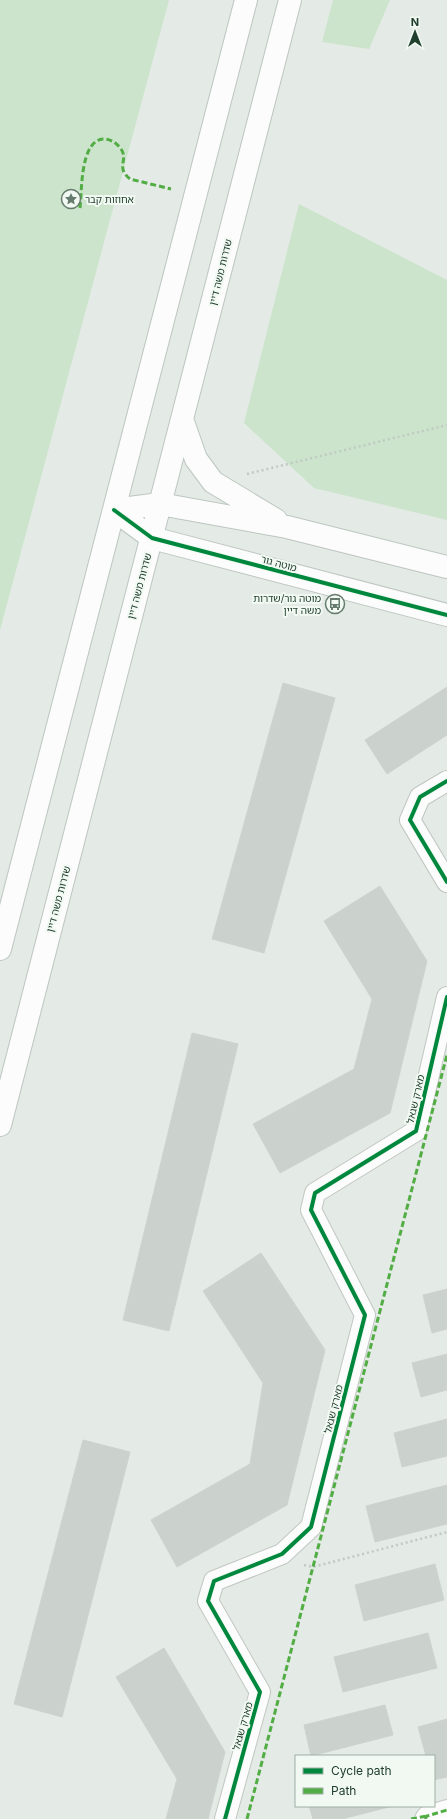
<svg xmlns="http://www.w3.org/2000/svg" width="447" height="1819" viewBox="0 0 447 1819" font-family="Inter,'Noto Sans Hebrew',sans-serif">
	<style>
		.green { fill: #cce4cc }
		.building { fill: #cbd1cd; stroke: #cdd3ce }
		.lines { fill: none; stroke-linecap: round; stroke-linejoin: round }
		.street-casing { stroke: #c1c7c2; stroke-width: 22 }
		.secondary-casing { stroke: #bdc6c1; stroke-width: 24 }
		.path { stroke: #c0cac3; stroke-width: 2.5; stroke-dasharray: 2 3; stroke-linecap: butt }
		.street { stroke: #fbfcfb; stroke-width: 20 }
		.secondary { stroke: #fbfcfb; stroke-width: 22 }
		.quiet { stroke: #52ad44; stroke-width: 3; stroke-dasharray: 6 3; stroke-linecap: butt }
		.cycleway-casing { stroke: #f2f9f3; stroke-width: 6 }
		.cycleway { stroke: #00873e; stroke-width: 4 }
		.labels { text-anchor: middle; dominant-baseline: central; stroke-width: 4; stroke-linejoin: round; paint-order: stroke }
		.poi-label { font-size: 10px; fill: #203f2d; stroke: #f2f9f3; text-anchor: start }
		.street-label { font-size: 10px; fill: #203f2d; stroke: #f2f9f3 }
	</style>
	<rect width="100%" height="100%" fill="#e4eae5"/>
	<path class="green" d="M 0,0 L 169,0 L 0,630 Z
		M 333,0 L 390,0 L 369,49 L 322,42 Z
		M 299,204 L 447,280 L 447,520 L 314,488 L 244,423 Z"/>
	<path class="building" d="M 283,683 L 335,698 L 264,953 L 212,939 Z
		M 447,687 L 447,735 L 387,774 L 365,740 Z
		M 380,886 L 427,961 L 390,1113 L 280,1173 L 253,1124 L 354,1069 L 372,999 L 324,921 Z
		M 192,1033 L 238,1044 L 169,1331 L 123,1320 Z
		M 261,1253 L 325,1350 L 287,1505 L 177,1567 L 151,1520 L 250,1464 L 263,1383 L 203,1291 Z
		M 447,1289 L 447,1329 L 432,1333 L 423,1295 Z
		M 447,1354 L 447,1390 L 421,1397 L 412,1363 Z
		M 447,1419 L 447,1456 L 402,1467 L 394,1433 Z
		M 83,1440 L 130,1452 L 62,1717 L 14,1704 Z
		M 447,1485 L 447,1524 L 375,1542 L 366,1506 Z
		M 435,1564 L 444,1600 L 364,1621 L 355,1585 Z
		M 428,1633 L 437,1668 L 343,1692 L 334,1657 Z
		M 164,1648 L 225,1752 L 208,1819 L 166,1819 L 177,1779 L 116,1677 Z
		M 385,1705 L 393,1735 L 311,1756 L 304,1725 Z
		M 447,1719 L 447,1777 L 434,1780 L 434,1756 L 426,1756 L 418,1727 Z
		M 309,1806 L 393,1806 L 342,1819 L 313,1819 Z"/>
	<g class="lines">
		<defs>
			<path id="street" d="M 447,781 L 420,797 L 410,820 L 447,882
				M 225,1819 L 260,1692 L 208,1601 L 214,1581 L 282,1554 L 311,1527 L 365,1315 L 311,1210 L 315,1193 L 416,1131 L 447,997
				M 425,1819 L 427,1816 L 447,1810"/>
			<path id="secondary" d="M 182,419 L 196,459 L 213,482 L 276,520
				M 114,510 L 152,538 L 447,615
				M 114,510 L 160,504 L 287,527 L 447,567
				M 0,949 L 246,0
				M 0,1125 L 290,0"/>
		</defs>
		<use href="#street" class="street-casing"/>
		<use href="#secondary" class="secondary-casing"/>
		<path class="path" d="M 247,474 L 447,425
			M 304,1565 L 313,1567 L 447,1532"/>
		<use href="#street" class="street"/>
		<use href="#secondary" class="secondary"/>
		<path class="quiet" d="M 80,208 C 82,191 80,141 103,139 C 110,139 116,142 121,149 C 129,160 115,167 130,179 L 171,189
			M 247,1819 L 447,1055
			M 411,1819 L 427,1816
			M 425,1819 L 427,1816 L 447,1810"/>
		<defs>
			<path id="cycleway" d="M 114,510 L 152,538 L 447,615
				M 447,781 L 420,797 L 410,820 L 447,882
				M 225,1819 L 260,1692 L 208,1601 L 214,1581 L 282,1554 L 311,1527 L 365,1315 L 311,1210 L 315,1193 L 416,1131 L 447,997"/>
		</defs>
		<use href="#cycleway" class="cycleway-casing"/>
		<use href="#cycleway" class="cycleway"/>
	</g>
	<defs>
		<symbol id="sight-ring" viewBox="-11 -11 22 22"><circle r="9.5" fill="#f2f9f3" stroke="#657b6d" stroke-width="1.5"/><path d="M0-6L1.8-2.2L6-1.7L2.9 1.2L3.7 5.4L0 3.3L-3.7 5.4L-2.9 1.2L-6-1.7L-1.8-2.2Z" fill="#657b6d"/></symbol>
		<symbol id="bus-ring" viewBox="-11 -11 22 22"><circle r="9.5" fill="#f2f9f3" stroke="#657b6d" stroke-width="1.5"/><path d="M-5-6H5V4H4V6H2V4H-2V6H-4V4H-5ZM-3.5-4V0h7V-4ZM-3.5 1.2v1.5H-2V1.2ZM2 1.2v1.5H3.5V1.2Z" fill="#657b6d"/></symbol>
	</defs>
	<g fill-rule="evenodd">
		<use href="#sight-ring" x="60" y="188" width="22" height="22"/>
		<use href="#bus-ring" x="324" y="593" width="22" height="22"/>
	</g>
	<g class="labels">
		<g class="poi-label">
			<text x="85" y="199">אחוזות קבר</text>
			<text x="321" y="598" text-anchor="end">מוטה גור/שדרות<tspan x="321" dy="12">משה דיין</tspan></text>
		</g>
		<g class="street-label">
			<text transform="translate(220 272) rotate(-76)">שדרות משה דיין</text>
			<text transform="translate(279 563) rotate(15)">מוטה גור</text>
			<text transform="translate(139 586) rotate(-75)">שדרות משה דיין</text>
			<text transform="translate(58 899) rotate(-75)">שדרות משה דיין</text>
			<text transform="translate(415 1099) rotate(-77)">מארק שגאל</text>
			<text transform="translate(333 1409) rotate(-76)">מארק שגאל</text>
			<text transform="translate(242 1726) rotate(-74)">מארק שגאל</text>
		</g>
	</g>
	<rect x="295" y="1755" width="140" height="52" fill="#f2f9f3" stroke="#9eafa4"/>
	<rect x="303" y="1768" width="20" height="6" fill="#00873e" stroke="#9eafa4"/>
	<text x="331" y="1775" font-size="12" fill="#203f2d">Cycle path</text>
	<rect x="303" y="1788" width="20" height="6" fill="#52ad44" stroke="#9eafa4"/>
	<text x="331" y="1795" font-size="12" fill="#203f2d">Path</text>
	<g transform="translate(415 32)" stroke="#f2f9f3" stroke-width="3" paint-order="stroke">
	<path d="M0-3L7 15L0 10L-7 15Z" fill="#203f2d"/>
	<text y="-6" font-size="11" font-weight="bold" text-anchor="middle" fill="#203f2d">N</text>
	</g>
</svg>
